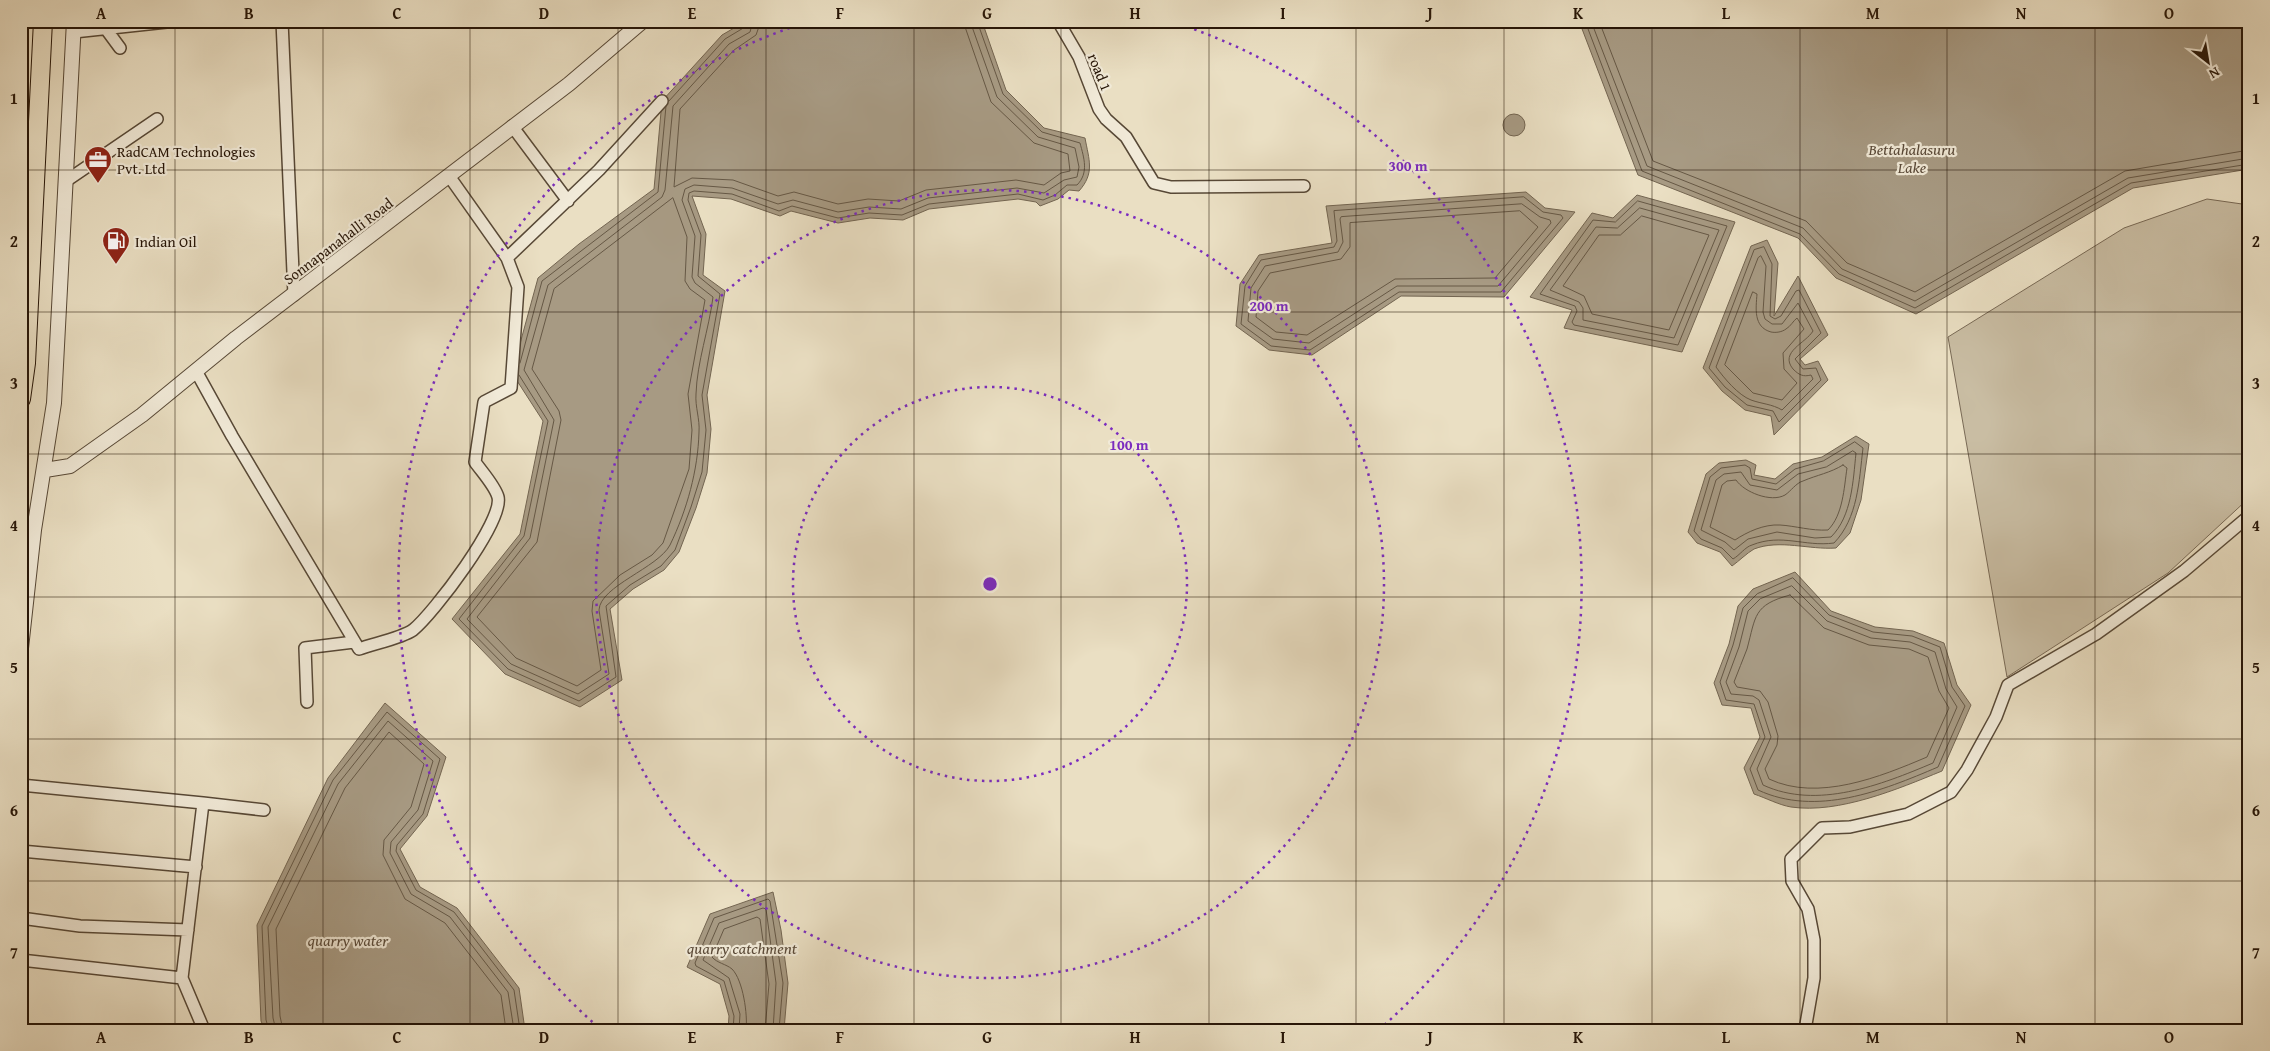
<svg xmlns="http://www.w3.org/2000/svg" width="2270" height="1051" viewBox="0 0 2270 1051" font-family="'Gentium Book Plus',serif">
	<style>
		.green { fill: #c9bda3; stroke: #786955 }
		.water { fill: #a79a83; stroke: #736551 }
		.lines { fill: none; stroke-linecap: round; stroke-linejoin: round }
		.shore { stroke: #665845; stroke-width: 1 }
		.minor-casing { stroke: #574836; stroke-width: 14 }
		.tertiary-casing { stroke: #574836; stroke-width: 16 }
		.trunk-casing { stroke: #261507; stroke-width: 20 }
		.minor { stroke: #f1ead8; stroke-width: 11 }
		.tertiary { stroke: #f1ead8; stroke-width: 14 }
		.trunk { stroke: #eadfc3; stroke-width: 18 }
		.grid { fill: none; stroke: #261507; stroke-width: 1; stroke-opacity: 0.55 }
		.ring { fill: none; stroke: #7b2cbf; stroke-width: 2.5; stroke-dasharray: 2.5 5 }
		.labels { text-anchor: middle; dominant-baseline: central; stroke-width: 4.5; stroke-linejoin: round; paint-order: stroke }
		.street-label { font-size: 15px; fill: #261507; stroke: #f1ead8 }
		.poi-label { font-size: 15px; fill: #261507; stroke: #f1ead8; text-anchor: start }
		.water-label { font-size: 16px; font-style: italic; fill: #5a4a39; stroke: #f1ead8 }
		.centre { fill: #7b2cbf; stroke: #f1ead8; stroke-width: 2.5 }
		.ring-label { font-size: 15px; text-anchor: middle; font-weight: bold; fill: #7b2cbf; stroke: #f1ead8; stroke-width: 4.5; stroke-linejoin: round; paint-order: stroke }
		.neatline { fill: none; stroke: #261507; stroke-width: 2 }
		.grid-label { font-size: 16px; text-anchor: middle; font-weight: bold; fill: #261507 }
	</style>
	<rect width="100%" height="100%" fill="#eadfc3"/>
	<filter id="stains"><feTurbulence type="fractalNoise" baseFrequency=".004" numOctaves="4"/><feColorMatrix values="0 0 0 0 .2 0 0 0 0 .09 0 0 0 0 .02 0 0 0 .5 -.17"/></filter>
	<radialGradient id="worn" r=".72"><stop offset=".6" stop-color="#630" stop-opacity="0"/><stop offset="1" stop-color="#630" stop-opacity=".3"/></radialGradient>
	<path class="green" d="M 2207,199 L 2249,205 L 2249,498 L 2168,573 L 2007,677 L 1948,337 L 2124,228 Z"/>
	<path class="water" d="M 746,21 L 980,21 L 984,27 L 1006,90 L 1044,128 L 1085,138 C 1089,160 1095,173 1079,191 L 1069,190 L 1058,199 L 1040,206 L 1036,202 L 1018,199 L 929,209 L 903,220 L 870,218 L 838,223 L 791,211 L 780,216 L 731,199 L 692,196 L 706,234 L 703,275 L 725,291 L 707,395 L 711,429 L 707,473 L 696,508 L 679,552 L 664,570 L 633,589 L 610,609 L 622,680 L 580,707 L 505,674 L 452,619 L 520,534 L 543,421 L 512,373 L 538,278 L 579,244 L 654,189 L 662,101 L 722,35 Z
		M 1579,21 L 2249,21 L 2249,169 L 2133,188 L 1916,314 L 1836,278 L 1798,238 L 1638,175 Z
		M1503 125a11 11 0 1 1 22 0a11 11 0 1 1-22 0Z
		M 1526,192 L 1545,208 L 1575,212 L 1504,297 L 1401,296 L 1312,355 L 1269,350 L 1236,326 L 1240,284 L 1259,255 L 1332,243 L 1326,206 Z
		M 1637,195 L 1735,222 L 1682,352 L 1564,328 L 1572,310 L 1530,297 L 1592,213 L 1613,218 Z
		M 1767,240 L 1778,263 L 1774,316 L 1798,276 L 1828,335 L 1800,359 L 1805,365 L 1818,361 L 1828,380 L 1774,435 L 1771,416 L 1745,410 L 1722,391 L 1703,368 L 1751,246 Z
		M 1856,436 L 1869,444 L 1861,500 L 1850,533 L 1836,548 C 1809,550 1780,539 1754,549 C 1747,553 1739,561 1732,566 L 1720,552 L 1697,543 L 1688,532 L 1706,474 L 1719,463 L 1746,460 L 1756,465 L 1754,475 L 1775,479 L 1793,464 L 1822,457 Z
		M 1795,572 L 1831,611 L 1875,627 L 1913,631 L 1944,643 L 1957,685 L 1971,705 L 1942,771 C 1898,789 1839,814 1791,807 C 1779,805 1766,798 1754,794 L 1744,768 L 1760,737 L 1751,708 L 1722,705 L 1714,683 L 1729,644 L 1738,606 L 1753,589 Z
		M 385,703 L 446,757 L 427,816 L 400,849 L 420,887 L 457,908 L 519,988 L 525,1030 L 265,1030 L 261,1021 L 257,925 L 328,778 Z
		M 773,892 L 781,930 L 788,983 L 784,1030 L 728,1030 L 729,1016 L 720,984 L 687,967 L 710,914 Z"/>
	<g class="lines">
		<path class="shore" d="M 753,21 L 750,32 L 729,44 L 673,106 L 665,190 L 662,197 L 548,285 L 524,370 L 554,420 L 530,538 L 467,619 L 511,664 L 578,694 L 609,674 L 599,610 C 600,586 658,568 670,545 C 687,510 698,470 699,432 C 700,419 695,407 696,394 C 697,362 709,329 713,297 L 695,283 L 692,277 L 695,236 L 682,200 L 685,189 L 694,185 L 732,188 L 778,204 L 793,200 L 838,212 L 869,207 L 901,209 L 928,198 L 1017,188 L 1044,193 L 1064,180 L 1077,177 L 1079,167 L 1075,148 L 1038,137 L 997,97 L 970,21
			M 761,21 L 756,35 L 734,50 L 680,109 L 674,187 L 692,178 L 733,180 L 778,196 L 794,192 L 838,204 L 868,199 L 899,201 L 926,190 L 1016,180 L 1044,185 L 1061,173 L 1070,171 L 1068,154 L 1034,143 L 991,102 L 963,21
			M 1585,21 L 1642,171 L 1800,234 L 1839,274 L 1915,308 L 2131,183 L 2249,164
			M 1591,21 L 1647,166 L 1803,228 L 1842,269 L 1915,301 L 2128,178 L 2249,158
			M 1599,21 L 1653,161 L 1806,221 L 1847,263 L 1915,292 L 2125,171 L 2249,150
			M 669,101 L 725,39 L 745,27 L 747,21
			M 1524,197 L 1543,212 L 1561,215 L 1563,218 L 1501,292 L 1399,292 L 1310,350 L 1271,346 L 1241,324 L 1245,286 L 1261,260 L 1334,247 L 1337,241 L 1334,211 Z
			M 673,198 L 687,237 L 685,281 L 690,289 L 705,300 L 688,394 L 692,430 L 689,469 L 663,543 L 652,555 L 620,575 L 593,601 L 592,611 L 601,670 L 577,686 L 516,658 L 477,617 L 537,542 L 561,420 L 559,411 L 532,369 L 554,289 Z
			M 1638,201 L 1727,226 L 1678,345 L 1574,325 L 1572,322 L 1577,311 L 1575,306 L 1540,294 L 1593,220 L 1615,222 Z
			M 1522,204 L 1540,217 L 1550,220 L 1551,223 L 1498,286 L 1397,286 L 1309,343 L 1273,339 L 1248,321 L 1251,288 L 1265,266 L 1338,252 L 1343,242 L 1340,219 L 1341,217 Z
			M 1640,208 L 1719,230 L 1674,338 L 1583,320 L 1583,308 L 1579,302 L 1550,290 L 1596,227 L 1617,228 Z
			M 1520,211 L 1538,227 L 1495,278 L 1395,279 L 1307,335 L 1276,332 L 1256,317 L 1258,291 L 1270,273 L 1341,259 L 1350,247 L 1350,223 Z
			M 1642,216 L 1709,235 L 1669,330 L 1592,314 L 1584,296 L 1563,286 L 1599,235 L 1620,235 Z
			M 1764,247 L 1772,264 L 1770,316 L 1775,319 L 1781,316 L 1796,291 L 1799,290 L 1821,333 L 1795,359 L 1803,369 L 1816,368 L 1821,380 L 1779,422 L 1773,411 L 1747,405 L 1725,387 L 1709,368 L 1754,250 Z
			M 1761,256 L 1766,266 L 1763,312 L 1765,319 L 1772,324 L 1782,324 L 1798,303 L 1813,331 C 1806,343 1779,352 1793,369 C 1799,375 1803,377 1811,375 L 1813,379 L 1782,410 C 1772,404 1762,404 1751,400 C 1738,395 1724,378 1716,367 L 1758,258 Z
			M 1753,292 L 1757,294 C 1756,308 1753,327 1771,332 C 1776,333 1782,332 1786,329 C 1791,326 1793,321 1797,318 L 1804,329 L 1783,353 L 1784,369 L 1797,383 L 1782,400 L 1753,393 L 1725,365 Z
			M 520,363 L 542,281 L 658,192 L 666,106
			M 519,375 L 548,421 L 524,536 L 459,619 L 508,669 L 579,701 L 616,677 L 606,606 L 630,585 L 661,566 L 675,550 L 691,507 L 702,472 L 706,430 L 702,395 L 720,294 L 698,276 L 701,235 L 688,200 L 689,193 L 694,191 L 732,194 L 779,211 L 792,206 L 838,218 L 869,213 L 902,215 L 929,204 L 1018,194 L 1043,200 L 1055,195 L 1067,185 L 1077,185 C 1089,173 1084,158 1080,143 L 1042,132 L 1003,94 L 977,21
			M 1855,442 L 1863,448 C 1859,481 1858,518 1834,543 C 1804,547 1782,533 1752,545 C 1745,547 1740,555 1733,559 L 1722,548 L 1701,539 L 1694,531 L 1710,477 L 1721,468 L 1745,465 L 1750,468 L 1752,479 L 1776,484 L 1795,469 L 1823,461 Z
			M 1853,451 L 1856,453 C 1853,481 1852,516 1831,537 L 1815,538 L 1777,532 L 1748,539 L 1734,550 L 1725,542 L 1701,530 L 1716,480 L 1724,474 L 1741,472 L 1750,485 L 1777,490 L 1798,474 L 1826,467 Z
			M 1843,465 L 1847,468 C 1844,488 1843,515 1828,530 C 1811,531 1796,526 1780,525 C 1764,524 1747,532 1735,540 L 1710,527 L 1722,485 L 1727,481 L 1736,480 C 1744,492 1771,503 1785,495 C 1791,491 1796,483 1803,481 C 1817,475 1830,473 1843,465 Z
			M 1793,578 L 1829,615 L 1873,632 L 1912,636 L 1940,647 L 1952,687 L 1965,706 L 1938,767 C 1882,791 1816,817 1758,790 L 1750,769 L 1765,737 L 1754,704 L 1726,700 L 1720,682 L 1733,645 L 1743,608 L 1757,594 Z
			M 1792,586 L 1827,621 L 1871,638 L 1910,642 L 1935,652 L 1946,689 L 1957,707 L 1933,763 C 1881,785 1817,810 1763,785 L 1757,769 L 1771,737 L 1759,700 L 1753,696 L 1731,694 L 1726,682 L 1739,647 L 1748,611 L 1760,599 Z
			M 1790,595 L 1824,628 L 1869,645 L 1909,649 L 1928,657 L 1939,691 L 1949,708 L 1927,757 C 1880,777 1818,802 1769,779 L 1765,769 L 1777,745 L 1778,736 L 1768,702 L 1760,691 L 1737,687 L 1734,682 C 1738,671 1743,660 1747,649 C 1756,616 1753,605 1790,595 Z
			M 269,1030 L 266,1020 L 262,926 L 333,780 L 387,712 L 440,759 L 423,814 L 397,845 L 396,851 L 416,890 L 454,912 L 514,990 L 520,1030
			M 276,1030 L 273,1018 L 268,927 L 338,784 L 388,721 L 433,761 L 418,810 L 391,842 L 390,853 L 411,894 L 450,917 L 508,992 L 514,1030
			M 283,1030 L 280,1016 L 276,929 L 345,788 L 389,732 L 424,764 L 411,807 L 384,840 L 383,855 L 405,899 L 445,923 L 501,995 L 506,1030
			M 733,1030 L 734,1016 L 724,981 L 696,966 L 695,963 L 714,918 L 768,899 L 770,901 L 783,983 L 779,1030
			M 739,1030 L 740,1014 L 729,978 L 703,960 L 719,923 L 763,908 L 766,909 L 776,983 L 773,1030
			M 746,1030 C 748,1015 743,980 732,969 C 726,964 717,963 712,957 L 724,929 L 757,917 L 760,919 L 769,984 L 765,1030"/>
		<defs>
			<path id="minor" d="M 282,21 L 294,295
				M 1058,21 L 1079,57 L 1099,109 L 1106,119 L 1126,137 L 1154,183 L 1171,187 L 1304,186
				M 106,29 L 120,48
				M 74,32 L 176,21
				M 512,126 L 568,201
				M 449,176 L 507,258 L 599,170 L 662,101
				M 66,181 L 157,119
				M 196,371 L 232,436 L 359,649 C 372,644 402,638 413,630 C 433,614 504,521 498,497 C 495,486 482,472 475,462 L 484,402 L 511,388 L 518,287 L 507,258
				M 307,702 L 305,648 L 354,642
				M 21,785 L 203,803 L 182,978 L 204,1030
				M 203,803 L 264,810
				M 21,851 L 196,867
				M 21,918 L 80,926 L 188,930
				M 21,960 L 182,978
				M 1805,1030 L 1814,978 L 1814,940 L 1808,909 L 1792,881 L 1791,859 L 1822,828 L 1850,827 L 1908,814 L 1951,792 L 1967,770 L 1996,717 L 2008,685 L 2096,634 L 2184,571 L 2249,516"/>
			<path id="tertiary" d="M 45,470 L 70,466 L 142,415 L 236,338 L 569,84 L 643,21
				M 21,648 L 34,530 L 54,403 L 74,21"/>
			<path id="trunk" d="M 21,399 L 26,363 L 43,21"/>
		</defs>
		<use href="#minor" class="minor-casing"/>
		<use href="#tertiary" class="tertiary-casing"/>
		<use href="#trunk" class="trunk-casing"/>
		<use href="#minor" class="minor"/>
		<use href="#tertiary" class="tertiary"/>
		<use href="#trunk" class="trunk"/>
	</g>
	<path class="grid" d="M 175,21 L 175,1030M 323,21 L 323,1030M 470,21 L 470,1030M 618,21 L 618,1030M 766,21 L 766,1030M 914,21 L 914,1030M 1061,21 L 1061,1030M 1209,21 L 1209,1030M 1356,21 L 1356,1030M 1504,21 L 1504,1030M 1652,21 L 1652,1030M 1800,21 L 1800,1030M 1947,21 L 1947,1030M 2095,21 L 2095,1030M 21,170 L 2249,170M 21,312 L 2249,312M 21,454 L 2249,454M 21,597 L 2249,597M 21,739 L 2249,739M 21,881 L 2249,881"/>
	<g class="ring">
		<circle cx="990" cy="584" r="197"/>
		<circle cx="990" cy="584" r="394"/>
		<path d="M598 1027A591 591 0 0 1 807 22M1173 22A591 591 0 0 1 1382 1027"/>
	</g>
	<defs>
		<symbol id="office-pin" viewBox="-11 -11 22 30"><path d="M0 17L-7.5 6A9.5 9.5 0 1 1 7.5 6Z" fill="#8f2418" stroke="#f1ead8"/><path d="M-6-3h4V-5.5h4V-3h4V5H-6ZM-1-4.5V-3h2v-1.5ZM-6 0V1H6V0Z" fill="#fff"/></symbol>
		<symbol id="fuel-pin" viewBox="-11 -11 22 30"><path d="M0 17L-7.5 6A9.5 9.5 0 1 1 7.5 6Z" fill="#8f2418" stroke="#f1ead8"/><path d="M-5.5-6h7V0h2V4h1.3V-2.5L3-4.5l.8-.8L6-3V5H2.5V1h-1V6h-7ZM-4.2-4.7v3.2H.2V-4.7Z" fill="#fff"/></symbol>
	</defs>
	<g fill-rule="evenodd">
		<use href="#office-pin" x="82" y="144" width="32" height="43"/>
		<use href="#fuel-pin" x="100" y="225" width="32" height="43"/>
	</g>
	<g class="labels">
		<g class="street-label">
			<text transform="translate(1100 72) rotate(68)">road 1</text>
			<text transform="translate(338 241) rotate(-37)">Sonnapanahalli Road</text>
		</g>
		<g class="poi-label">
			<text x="117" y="151">RadCAM Technologies<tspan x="117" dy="17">Pvt. Ltd</tspan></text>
			<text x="135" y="241">Indian Oil</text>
		</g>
		<g class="water-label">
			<text x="1912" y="149">Bettahalasuru<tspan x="1912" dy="18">Lake</tspan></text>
			<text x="348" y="940">quarry water</text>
			<text x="742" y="948">quarry catchment</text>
		</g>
	</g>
	<circle cx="990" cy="584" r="8" class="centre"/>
	<g class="ring-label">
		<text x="1408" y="171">300 m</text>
		<text x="1269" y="311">200 m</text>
		<text x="1129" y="450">100 m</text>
	</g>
	<rect width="2270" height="1051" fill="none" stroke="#eadfc3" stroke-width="55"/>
	<g transform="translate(2208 62) rotate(149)" stroke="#f1ead8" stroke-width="4" paint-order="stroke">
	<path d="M0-4L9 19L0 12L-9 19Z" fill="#261507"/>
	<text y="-8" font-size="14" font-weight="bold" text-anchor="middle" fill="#261507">N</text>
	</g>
	<rect x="28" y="28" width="2214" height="996" class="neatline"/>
	<g class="grid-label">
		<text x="101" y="19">A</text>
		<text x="249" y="19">B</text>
		<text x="397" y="19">C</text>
		<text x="544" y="19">D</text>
		<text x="692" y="19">E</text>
		<text x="840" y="19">F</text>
		<text x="987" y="19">G</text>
		<text x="1135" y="19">H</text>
		<text x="1283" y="19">I</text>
		<text x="1430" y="19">J</text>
		<text x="1578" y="19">K</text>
		<text x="1726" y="19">L</text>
		<text x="1873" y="19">M</text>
		<text x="2021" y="19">N</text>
		<text x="2169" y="19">O</text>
		<text x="14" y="104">1</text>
		<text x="2256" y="104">1</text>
		<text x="14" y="247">2</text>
		<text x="2256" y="247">2</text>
		<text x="14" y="389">3</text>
		<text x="2256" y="389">3</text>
		<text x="14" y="531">4</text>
		<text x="2256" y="531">4</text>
		<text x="14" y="673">5</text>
		<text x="2256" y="673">5</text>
		<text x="14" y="816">6</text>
		<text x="2256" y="816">6</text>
		<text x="14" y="958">7</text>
		<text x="2256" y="958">7</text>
		<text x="101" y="1043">A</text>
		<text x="249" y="1043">B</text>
		<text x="397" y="1043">C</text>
		<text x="544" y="1043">D</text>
		<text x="692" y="1043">E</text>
		<text x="840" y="1043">F</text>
		<text x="987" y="1043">G</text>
		<text x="1135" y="1043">H</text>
		<text x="1283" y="1043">I</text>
		<text x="1430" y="1043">J</text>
		<text x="1578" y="1043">K</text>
		<text x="1726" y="1043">L</text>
		<text x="1873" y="1043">M</text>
		<text x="2021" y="1043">N</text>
		<text x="2169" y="1043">O</text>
	</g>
	<rect width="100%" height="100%" filter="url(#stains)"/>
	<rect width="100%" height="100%" fill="url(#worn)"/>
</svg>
